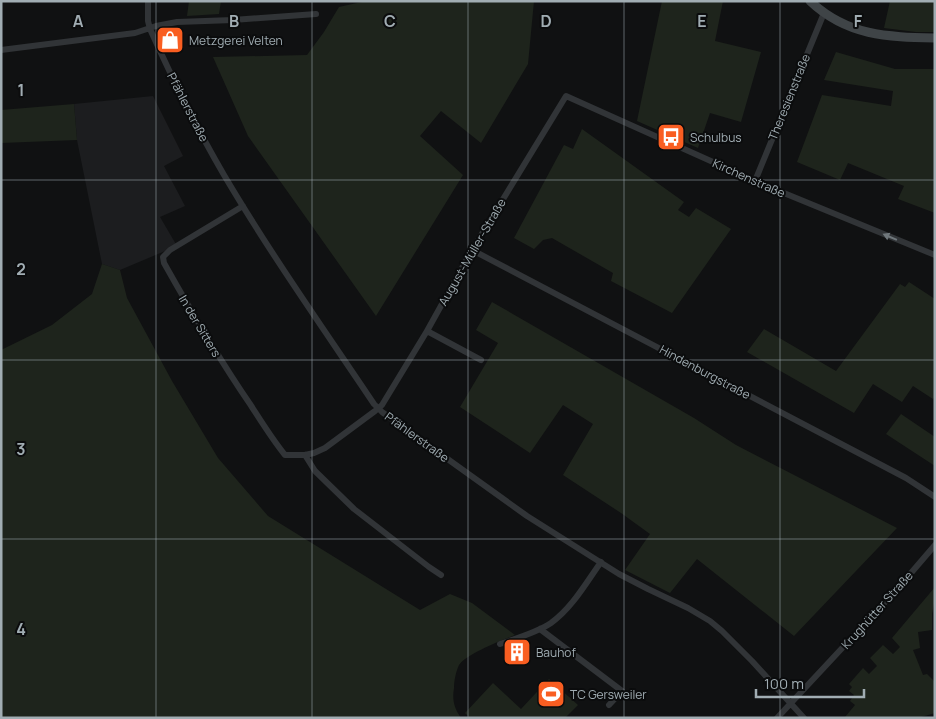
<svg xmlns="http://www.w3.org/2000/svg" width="936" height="719" viewBox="0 0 936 719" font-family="Manrope,sans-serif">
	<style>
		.built { fill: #1c1d1f }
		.green { fill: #1e241c }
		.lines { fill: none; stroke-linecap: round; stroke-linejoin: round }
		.street { stroke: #313437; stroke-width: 6 }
		.secondary { stroke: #3f4447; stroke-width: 9 }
		.oneway { fill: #6f777b }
		.grid { fill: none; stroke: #a1adb3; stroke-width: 1; stroke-opacity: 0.55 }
		.labels { text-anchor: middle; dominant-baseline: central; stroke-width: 4; stroke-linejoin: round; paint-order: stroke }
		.poi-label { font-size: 12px; fill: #a1adb3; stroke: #0b0c0d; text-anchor: start }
		.street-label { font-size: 12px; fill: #a1adb3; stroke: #0b0c0d }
		.grid-label { font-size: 16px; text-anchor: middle; font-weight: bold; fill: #a1adb3; stroke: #0b0c0d; stroke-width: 4; stroke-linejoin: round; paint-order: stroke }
	</style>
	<rect width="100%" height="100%" fill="#101112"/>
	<path class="built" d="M 153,96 L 183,156 L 164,166 L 185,206 L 160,217 L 177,246 L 120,270 L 102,264 L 77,140 L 74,104 Z"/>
	<path class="green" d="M 189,1 L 221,1 L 219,14 L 187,16 Z
		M 366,1 L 534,1 L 528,64 L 481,143 L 441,111 L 420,136 L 463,175 L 376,316 L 248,136 L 213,57 L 307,55 L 324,32 L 339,7 Z
		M 662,1 L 723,1 L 715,41 L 761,52 L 741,122 L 710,113 L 698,148 L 637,121 Z
		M 890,1 L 935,1 L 935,32 L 916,32 L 884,28 Z
		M 836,52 L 895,69 L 935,69 L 935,213 L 898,199 L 904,186 L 848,163 L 840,180 L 797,162 L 822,95 L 891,106 L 893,91 L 824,80 Z
		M 74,104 L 77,140 L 1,143 L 1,110 Z
		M 582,129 L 684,202 L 678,210 L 689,217 L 696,208 L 731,229 L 672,313 L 611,281 L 613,273 L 552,238 L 543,240 L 534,249 L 514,238 L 564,145 L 573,149 Z
		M 102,264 L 120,270 L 127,298 L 172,381 L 218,458 L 268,516 L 420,610 L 450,594 L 472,603 L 515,635 C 502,640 466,654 459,665 C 456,671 454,681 454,688 C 452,700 454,708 461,718 L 1,718 L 1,350 L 52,325 L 92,294 Z
		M 909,282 L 935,299 L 935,396 L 933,399 L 913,386 L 902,402 L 873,384 L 854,413 L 747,352 L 764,329 L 836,371 L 900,284 L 905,287 Z
		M 492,302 L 694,418 L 736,445 L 897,528 L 794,636 L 697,559 L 670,593 L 625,570 L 650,534 L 621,513 L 563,475 L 593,424 L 563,405 L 530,453 L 460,407 L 498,343 L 476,330 Z
		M 901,414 L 935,437 L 935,466 L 886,434 Z
		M 935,587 L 935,599 L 932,614 L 932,630 L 918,632 L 920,648 L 913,650 L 923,675 L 927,674 L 935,682 L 935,713 L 918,718 L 845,717 L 855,705 L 850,701 L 854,695 L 849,691 L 852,687 L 849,684 L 863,668 L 869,674 L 877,666 L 870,658 L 883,645 L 893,654 L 900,647 L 892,638 Z
		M 549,679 L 578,705 L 565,718 L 470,718 L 465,713 L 493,683 L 521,709 Z"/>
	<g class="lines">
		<path class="street" d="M 148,1 L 148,21 L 150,29 C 172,78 196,127 224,175 C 270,253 323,328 374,404 L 382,412 L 527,516 L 619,574 L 648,589 L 688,608 L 710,621 L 722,631 L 752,661 L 804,718
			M 1,50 L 135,33 L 156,26 L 177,22 L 233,20 L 316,14
			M 755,181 L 824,13
			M 243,206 L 170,250 L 163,257 L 164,263 C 191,311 219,359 250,404 C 261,421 272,439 285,455 L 305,455 L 314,453 L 325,448 L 375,411 L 382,405 L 427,331 L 472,250 L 566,96 L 762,184 L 935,255
			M 472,250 L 906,478 L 935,497
			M 427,331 L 481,360
			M 305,455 L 315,471 L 354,509 L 429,567 L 441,575
			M 540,629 L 622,691 L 609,705
			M 500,644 C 517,638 536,633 551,623 C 572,608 586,583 601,562
			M 777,718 L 899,587 L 935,545"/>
		<path class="secondary" d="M 810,1 C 847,36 887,37 935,38"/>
	</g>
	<defs><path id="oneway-solid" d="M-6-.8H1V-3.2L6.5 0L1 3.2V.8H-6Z" transform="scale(1.25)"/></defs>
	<use class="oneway" href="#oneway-solid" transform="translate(890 237) rotate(-157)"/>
	<path class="grid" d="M 156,1 L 156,718M 312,1 L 312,718M 468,1 L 468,718M 624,1 L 624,718M 780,1 L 780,718M 1,180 L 935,180M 1,360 L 935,360M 1,539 L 935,539"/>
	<defs>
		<symbol id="shop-square" viewBox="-11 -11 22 22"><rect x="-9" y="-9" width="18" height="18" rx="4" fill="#f95e21" stroke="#0b0c0d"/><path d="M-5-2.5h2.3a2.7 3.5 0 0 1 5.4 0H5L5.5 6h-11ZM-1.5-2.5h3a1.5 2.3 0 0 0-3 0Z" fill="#fff"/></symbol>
		<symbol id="bus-square" viewBox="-11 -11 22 22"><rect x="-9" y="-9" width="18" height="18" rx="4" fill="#f95e21" stroke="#0b0c0d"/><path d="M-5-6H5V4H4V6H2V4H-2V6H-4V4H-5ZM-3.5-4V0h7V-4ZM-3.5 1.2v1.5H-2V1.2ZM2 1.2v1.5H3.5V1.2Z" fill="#fff"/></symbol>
		<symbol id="building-square" viewBox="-11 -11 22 22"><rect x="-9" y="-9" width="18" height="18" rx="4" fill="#f95e21" stroke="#0b0c0d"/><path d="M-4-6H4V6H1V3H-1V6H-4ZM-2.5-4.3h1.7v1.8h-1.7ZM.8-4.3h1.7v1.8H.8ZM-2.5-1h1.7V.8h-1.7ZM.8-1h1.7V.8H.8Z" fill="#fff"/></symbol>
		<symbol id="stadium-square" viewBox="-11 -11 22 22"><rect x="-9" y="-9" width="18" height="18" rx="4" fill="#f95e21" stroke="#0b0c0d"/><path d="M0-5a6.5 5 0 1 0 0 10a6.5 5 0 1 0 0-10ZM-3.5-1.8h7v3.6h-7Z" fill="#fff"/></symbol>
	</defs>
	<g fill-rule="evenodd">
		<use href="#shop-square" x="154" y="24" width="32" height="32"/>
		<use href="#bus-square" x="655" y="121" width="32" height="32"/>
		<use href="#building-square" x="501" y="636" width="32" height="32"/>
		<use href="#stadium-square" x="535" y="678" width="32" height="32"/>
	</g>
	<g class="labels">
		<g class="poi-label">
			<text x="189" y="40">Metzgerei Velten</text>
			<text x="690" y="137">Schulbus</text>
			<text x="536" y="652">Bauhof</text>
			<text x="570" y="694">TC Gersweiler</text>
		</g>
		<g class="street-label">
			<text transform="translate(789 97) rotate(-68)">Theresienstraße</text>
			<text transform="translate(188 107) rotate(63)">Pfählerstraße</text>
			<text transform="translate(749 178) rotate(24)">Kirchenstraße</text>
			<text transform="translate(472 252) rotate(-60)">August-Müller-Straße</text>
			<text transform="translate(200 326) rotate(59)">In der Sitters</text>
			<text transform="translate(705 372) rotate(28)">Hindenburgstraße</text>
			<text transform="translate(417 437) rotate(36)">Pfählerstraße</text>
			<text transform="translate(877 610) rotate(-48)">Krughütter Straße</text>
		</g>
	</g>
	<g class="grid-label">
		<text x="78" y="27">A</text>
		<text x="234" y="27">B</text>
		<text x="390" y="27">C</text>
		<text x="546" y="27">D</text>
		<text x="702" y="27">E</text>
		<text x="858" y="27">F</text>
		<text x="21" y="96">1</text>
		<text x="21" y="275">2</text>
		<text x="21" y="455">3</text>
		<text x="21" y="635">4</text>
	</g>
	<rect width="936" height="719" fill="none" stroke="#a1adb3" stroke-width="5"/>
	<path d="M756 689v8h108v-8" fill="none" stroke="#a1adb3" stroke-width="2.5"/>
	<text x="764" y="689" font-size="15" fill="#a1adb3" stroke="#0b0c0d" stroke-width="4" paint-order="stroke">100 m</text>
</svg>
